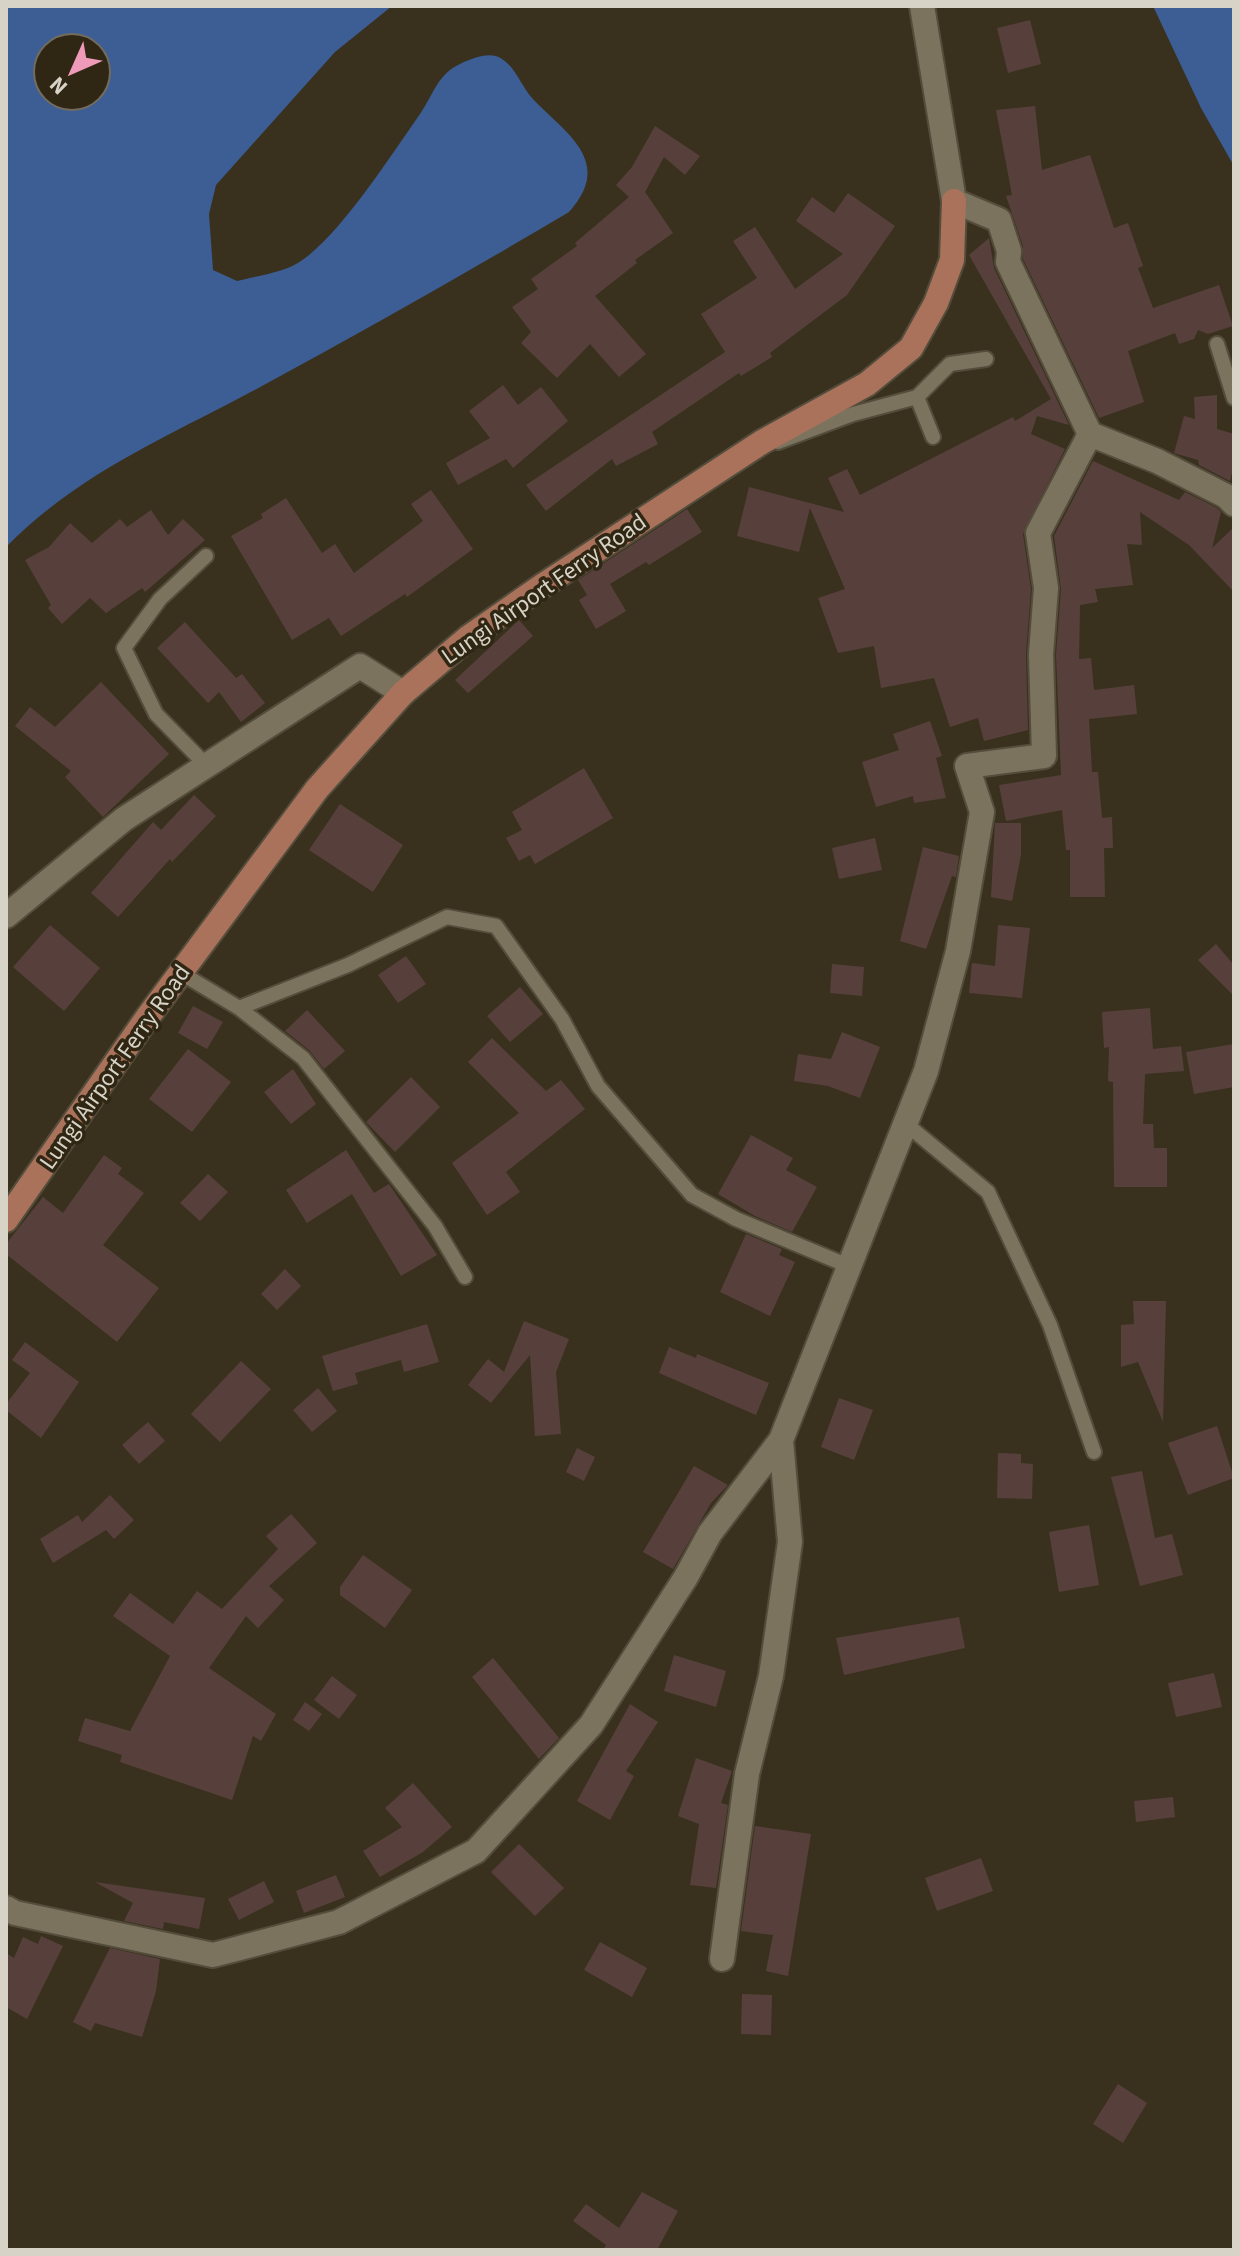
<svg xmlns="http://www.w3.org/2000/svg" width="1240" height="2256" viewBox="0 0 1240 2256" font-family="'Source Sans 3',sans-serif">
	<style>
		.water { fill: #3c5e94; fill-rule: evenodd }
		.building { fill: #57403b }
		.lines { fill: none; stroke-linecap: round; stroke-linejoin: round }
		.service-casing { stroke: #544d3c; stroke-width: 18 }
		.minor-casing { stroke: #544d3c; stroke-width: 28 }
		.primary-casing { stroke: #544d3c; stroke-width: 28 }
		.service { stroke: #7c735e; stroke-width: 14 }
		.minor { stroke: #7c735e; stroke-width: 24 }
		.primary { stroke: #aa725b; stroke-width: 24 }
		.labels { text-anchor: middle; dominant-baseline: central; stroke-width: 7; stroke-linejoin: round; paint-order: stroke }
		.street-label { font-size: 24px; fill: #d8d3c7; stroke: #2f2714 }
	</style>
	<rect width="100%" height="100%" fill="#39311e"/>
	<path class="water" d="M 6,6 L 392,6 L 335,52 L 216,185 L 209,214 L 213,270 L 237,281 C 256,276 286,272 301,261 C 340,235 392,154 420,114 C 434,94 437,74 462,63 C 474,58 490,51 502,59 C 515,67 522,87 532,98 C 565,133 615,161 569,212 C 468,272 365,330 262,386 C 170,436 81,471 6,547 ZM 48,48 L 96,48 L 96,96 L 48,96 Z
		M 1153,6 L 1234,6 L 1234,166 L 1201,108 Z"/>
	<path class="building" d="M 1030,20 L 1041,64 L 1008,73 L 997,28 Z
		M 1035,106 L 1042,170 L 1090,155 L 1114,228 L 1128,223 L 1143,266 L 1138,268 L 1153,308 L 1219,285 L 1233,326 L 1208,334 L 1198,330 L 1194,339 L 1179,344 L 1175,333 L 1128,351 L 1144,402 L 1099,418 L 1023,259 L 1023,246 L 1006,196 L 1012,195 L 996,110 Z
		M 655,126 L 700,156 L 685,175 L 664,157 L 645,192 L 673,233 L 635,260 L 637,263 L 595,296 L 646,354 L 619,377 L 590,344 L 557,378 L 521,343 L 531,332 L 512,307 L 538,289 L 531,279 L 577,246 L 575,243 L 629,197 L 616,185 L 632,167 Z
		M 848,193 L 895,226 L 847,295 L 770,353 L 772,357 L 741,376 L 739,373 L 652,432 L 658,444 L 616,466 L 612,459 L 546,511 L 526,485 L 725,352 L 701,314 L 757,278 L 733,241 L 755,227 L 795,289 L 843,254 L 796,221 L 812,197 L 834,213 Z
		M 989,238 L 994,268 L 1069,425 L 1037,416 L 1031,434 L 1065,449 L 1023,534 L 1031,589 L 1026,654 L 1028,730 L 984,741 L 978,718 L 950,727 L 934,678 L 881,688 L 874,646 L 838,653 L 818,598 L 845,589 L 810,508 L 799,552 L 737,536 L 749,487 L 844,512 L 828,478 L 847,469 L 860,495 L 1013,417 L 1015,421 L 1051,399 L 969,255 Z
		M 503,385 L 518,405 L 541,387 L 568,421 L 513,468 L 506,459 L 458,485 L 446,463 L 490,438 L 469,411 Z
		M 1217,395 L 1217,429 L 1234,434 L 1234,465 L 1230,481 L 1199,465 L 1198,460 L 1174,453 L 1184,416 L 1195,419 L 1194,397 Z
		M 1093,461 L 1179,500 L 1185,492 L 1217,508 L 1221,512 L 1212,548 L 1234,527 L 1234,592 L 1189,545 L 1140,512 L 1142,545 L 1127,544 L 1133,585 L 1095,589 L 1098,602 L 1080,605 L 1079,659 L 1091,658 L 1094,690 L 1134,685 L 1137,714 L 1089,719 L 1092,772 L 1098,772 L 1102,818 L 1112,817 L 1113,848 L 1104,848 L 1105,897 L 1070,897 L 1070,850 L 1066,850 L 1062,810 L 1006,821 L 999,785 L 1061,775 L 1056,654 L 1061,589 L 1054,536 Z
		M 431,490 L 473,549 L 407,597 L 405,594 L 341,636 L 329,618 L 292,640 L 231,536 L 263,518 L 261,514 L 286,498 L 322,553 L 335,544 L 354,573 L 423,521 L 411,504 Z
		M 687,509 L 702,532 L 649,565 L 646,562 L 610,584 L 626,611 L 596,629 L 579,600 L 587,595 L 578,580 Z
		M 151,510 L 168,535 L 183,519 L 205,540 L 145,592 L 142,588 L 106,613 L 90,598 L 62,624 L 48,608 L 51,605 L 25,560 L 49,547 L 70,523 L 92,543 L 120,519 L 127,527 Z
		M 519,620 L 533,636 L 468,693 L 455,680 Z
		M 185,622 L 236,678 L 242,674 L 265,703 L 241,722 L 219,692 L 208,703 L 157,648 Z
		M 101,682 L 169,754 L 103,817 L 65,777 L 71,771 L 15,726 L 30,707 L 55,727 Z
		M 930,721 L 942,756 L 936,758 L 946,798 L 914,803 L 913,796 L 876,807 L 862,762 L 899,750 L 893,734 Z
		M 584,768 L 613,818 L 535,864 L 530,855 L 519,861 L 506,838 L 522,830 L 512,812 Z
		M 194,795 L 216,816 L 172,862 L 170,859 L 118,917 L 91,893 L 153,822 L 161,830 Z
		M 340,804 L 403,845 L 373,892 L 309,850 Z
		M 995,823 L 1021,823 L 1021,855 L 1012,901 L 991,897 Z
		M 875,838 L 882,870 L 839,879 L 832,848 Z
		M 923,847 L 959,856 L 956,877 L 952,876 L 926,949 L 900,941 Z
		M 50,925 L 100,968 L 64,1011 L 13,967 Z
		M 998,925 L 1030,928 L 1022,998 L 969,993 L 972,963 L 995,966 Z
		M 1216,944 L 1234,965 L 1234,996 L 1198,960 Z
		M 406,956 L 426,984 L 398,1003 L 378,975 Z
		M 832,964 L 864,967 L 862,996 L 830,993 Z
		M 520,987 L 543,1014 L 510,1042 L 487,1016 Z
		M 193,1006 L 223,1022 L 207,1049 L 178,1033 Z
		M 1150,1008 L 1153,1049 L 1181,1046 L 1184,1071 L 1145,1074 L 1143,1124 L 1153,1124 L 1154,1148 L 1167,1148 L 1167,1187 L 1114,1187 L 1113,1082 L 1108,1081 L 1109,1047 L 1104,1048 L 1102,1012 Z
		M 307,1010 L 345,1051 L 324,1069 L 309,1050 L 285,1031 Z
		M 842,1032 L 880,1047 L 860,1098 L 828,1086 L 794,1081 L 798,1054 L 831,1059 Z
		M 492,1038 L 546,1091 L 561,1080 L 585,1109 L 506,1172 L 520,1192 L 487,1215 L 452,1163 L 519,1113 L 468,1062 Z
		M 1234,1044 L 1234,1087 L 1194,1094 L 1186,1052 Z
		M 188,1049 L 231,1082 L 192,1132 L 149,1099 Z
		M 293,1069 L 316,1104 L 291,1124 L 264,1092 Z
		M 411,1077 L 440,1107 L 395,1152 L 366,1122 Z
		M 751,1135 L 793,1158 L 786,1170 L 817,1187 L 792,1232 L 755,1216 L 718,1194 Z
		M 346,1150 L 374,1193 L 389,1184 L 437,1255 L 401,1276 L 352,1194 L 307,1223 L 286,1190 Z
		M 104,1155 L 122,1168 L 118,1174 L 144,1193 L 103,1245 L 159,1288 L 117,1342 L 6,1254 L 6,1244 L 43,1197 L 63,1213 Z
		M 208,1174 L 228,1192 L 200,1221 L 180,1203 Z
		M 746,1234 L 782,1249 L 779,1255 L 795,1262 L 770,1316 L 720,1292 Z
		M 285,1269 L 301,1286 L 277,1310 L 261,1294 Z
		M 1133,1301 L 1166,1301 L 1163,1422 L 1138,1362 L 1121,1367 L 1121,1325 L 1134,1324 Z
		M 524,1321 L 569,1339 L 556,1372 L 561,1434 L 535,1436 L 530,1355 L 491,1403 L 468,1385 L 488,1359 L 504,1372 Z
		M 427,1324 L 439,1362 L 404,1372 L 401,1360 L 355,1373 L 358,1384 L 333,1391 L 322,1356 Z
		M 25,1342 L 79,1382 L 41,1438 L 6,1410 L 6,1404 L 30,1373 L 12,1360 Z
		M 669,1347 L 696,1358 L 697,1354 L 769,1383 L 756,1415 L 659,1373 Z
		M 241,1361 L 271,1389 L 220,1442 L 191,1414 Z
		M 318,1388 L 337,1411 L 312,1432 L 293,1410 Z
		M 839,1398 L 873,1410 L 854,1460 L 821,1447 Z
		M 148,1422 L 165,1441 L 139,1464 L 122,1445 Z
		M 1217,1426 L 1234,1478 L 1188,1495 L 1168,1443 Z
		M 577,1448 L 595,1457 L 584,1481 L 566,1472 Z
		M 998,1453 L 1021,1454 L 1021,1463 L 1033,1464 L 1032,1499 L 997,1498 Z
		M 694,1466 L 728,1485 L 711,1503 L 673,1569 L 643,1552 Z
		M 1142,1471 L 1155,1538 L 1172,1534 L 1183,1575 L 1140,1586 L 1111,1477 Z
		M 110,1495 L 134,1520 L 114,1539 L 106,1530 L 53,1563 L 40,1539 L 78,1515 L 82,1522 Z
		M 291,1514 L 317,1543 L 269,1586 L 284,1600 L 258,1628 L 246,1616 L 209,1668 L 276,1714 L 261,1741 L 253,1736 L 232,1800 L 120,1762 L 122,1755 L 78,1741 L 85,1718 L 130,1731 L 170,1656 L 113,1616 L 130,1593 L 173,1624 L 197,1591 L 222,1609 L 278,1549 L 266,1536 Z
		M 1089,1525 L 1099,1585 L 1059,1592 L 1049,1532 Z
		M 363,1555 L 412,1590 L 385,1628 L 340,1595 L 340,1587 Z
		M 959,1617 L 965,1648 L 844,1675 L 836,1638 Z
		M 674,1655 L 726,1671 L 716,1707 L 664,1691 Z
		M 493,1658 L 559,1738 L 539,1759 L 472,1677 Z
		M 1214,1673 L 1222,1707 L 1176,1717 L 1168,1683 Z
		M 332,1676 L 357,1695 L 339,1719 L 314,1700 Z
		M 305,1702 L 322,1714 L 309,1731 L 293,1720 Z
		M 630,1704 L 658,1722 L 626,1771 L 634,1776 L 610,1820 L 577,1801 Z
		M 696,1758 L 732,1771 L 721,1803 L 728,1805 L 716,1888 L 690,1885 L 699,1824 L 678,1816 Z
		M 413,1783 L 452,1827 L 423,1852 L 380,1877 L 363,1851 L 402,1827 L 385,1808 Z
		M 1173,1797 L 1175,1817 L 1136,1822 L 1134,1801 Z
		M 755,1826 L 811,1834 L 788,1976 L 766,1971 L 773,1935 L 741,1931 Z
		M 519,1844 L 564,1888 L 535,1916 L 491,1872 Z
		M 981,1858 L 993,1891 L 937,1911 L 925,1878 Z
		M 336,1875 L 345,1897 L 304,1913 L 296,1891 Z
		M 264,1881 L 274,1902 L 239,1920 L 228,1899 Z
		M 95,1882 L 205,1898 L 199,1929 L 164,1922 L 163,1929 L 124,1921 L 133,1903 Z
		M 41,1936 L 63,1946 L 27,2019 L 6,2007 L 6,1953 L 14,1958 L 23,1937 L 38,1944 Z
		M 600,1942 L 647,1968 L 632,1997 L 584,1970 Z
		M 110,1948 L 160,1959 L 156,1991 L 142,2037 L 95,2023 L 91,2031 L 73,2022 Z
		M 742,1994 L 772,1995 L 771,2035 L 741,2034 Z
		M 1118,2084 L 1147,2103 L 1123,2143 L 1093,2124 Z
		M 642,2192 L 678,2211 L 657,2250 L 603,2250 L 606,2245 L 573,2221 L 586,2204 L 619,2228 Z"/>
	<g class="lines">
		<defs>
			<path id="service" d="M 1217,344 L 1234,398
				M 917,397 L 933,437
				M 778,442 L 853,414 L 917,397 L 950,364 L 986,359
				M 205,764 L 156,714 L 124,648 L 160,599 L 206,556
				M 181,973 L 239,1008 L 348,965 L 447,917 L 496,926 L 562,1019 L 598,1086 L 692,1195 L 736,1219 L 851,1267
				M 239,1008 L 303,1058 L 435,1226 L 465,1277
				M 906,1124 L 988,1192 L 1050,1325 L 1094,1452"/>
			<path id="minor" d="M 1090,434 L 1157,461 L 1226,496 L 1234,504
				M 6,916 L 124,819 L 360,666 L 403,693
				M 6,1908 L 15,1913 L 213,1955 L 339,1922 L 476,1851 L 591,1725 L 686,1577 L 710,1533 L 781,1440
				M 722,1959 L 747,1774 L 771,1676 L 790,1542 L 781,1440 L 926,1071 L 958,951 L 982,812 L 967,766 L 1044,756 L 1041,654 L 1046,588 L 1038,533 L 1090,434 L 1008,262 L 1009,251 L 999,220 L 954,201 L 922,6"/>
			<path id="primary" d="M 6,1220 L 147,1018 L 317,789 L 403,693 L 469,637 L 542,586 L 762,442 L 867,384 L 911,348 L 936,303 L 952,260 L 954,201"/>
		</defs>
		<use href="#service" class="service-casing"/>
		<use href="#minor" class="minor-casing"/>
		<use href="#primary" class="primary-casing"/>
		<use href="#service" class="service"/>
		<use href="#minor" class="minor"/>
		<use href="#primary" class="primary"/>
	</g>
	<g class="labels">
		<g class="street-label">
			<text transform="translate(544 589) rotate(-35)">Lungi Airport Ferry Road</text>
			<text transform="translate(115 1067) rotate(-55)">Lungi Airport Ferry Road</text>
		</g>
	</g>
	<rect width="1240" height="2256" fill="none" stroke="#d8d3c7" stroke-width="16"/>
	<g transform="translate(72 72) rotate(225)"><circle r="38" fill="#2f2714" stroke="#736c5c" stroke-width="2"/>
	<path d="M0-6L14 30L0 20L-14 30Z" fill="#ef9ab8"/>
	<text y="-12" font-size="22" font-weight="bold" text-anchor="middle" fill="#d8d3c7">N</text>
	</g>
</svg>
